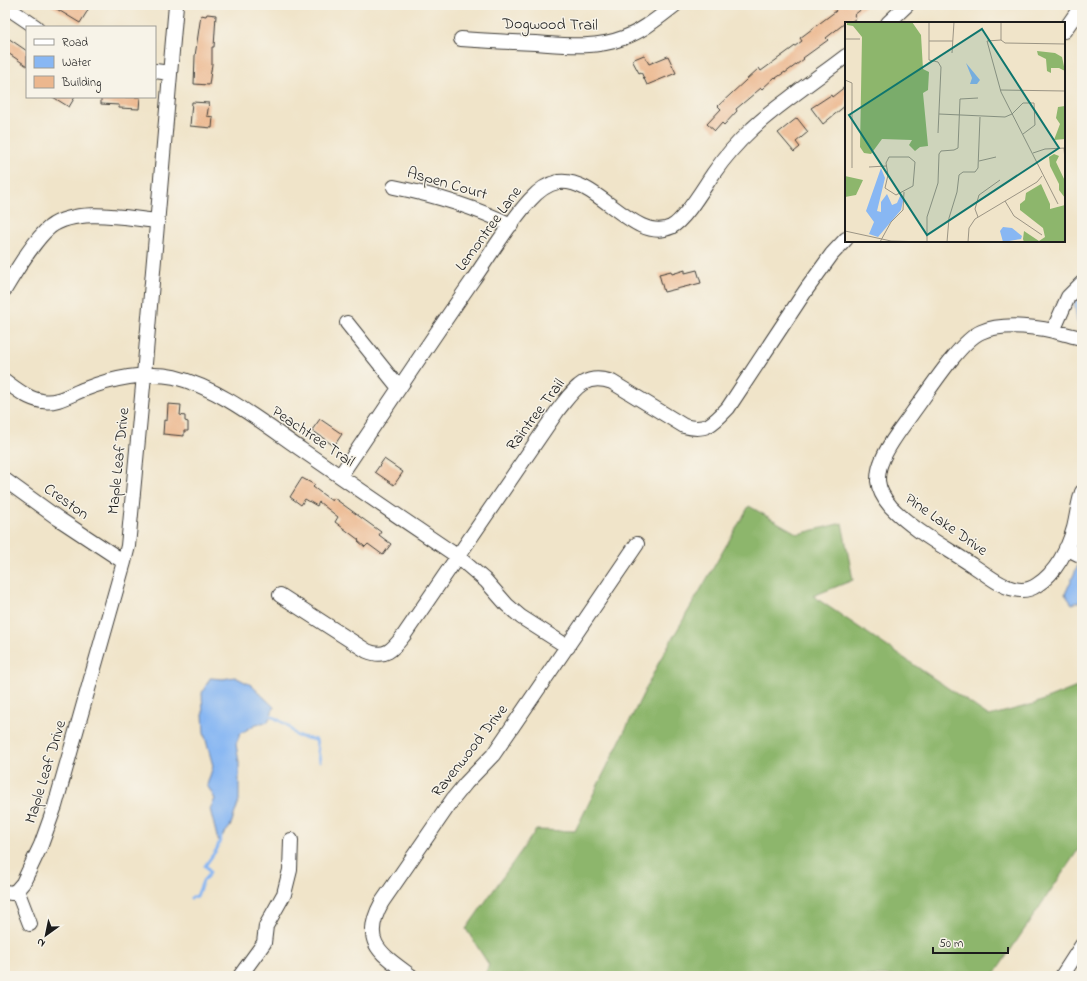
<svg xmlns="http://www.w3.org/2000/svg" width="1087" height="981" viewBox="0 0 1087 981" font-family="'Indie Flower',sans-serif">
	<style>
		.forest { fill: #8db66c; stroke: #546944 }
		.water { fill: #88b7f3; stroke: #526a88 }
		.lines { fill: none; stroke-linecap: round; stroke-linejoin: round }
		.stream { stroke: #88b7f3; stroke-width: 3 }
		.building { fill: #ecb78e }
		.minor-casing { stroke: #3c3a36; stroke-width: 16 }
		.minor { stroke: #fff; stroke-width: 14 }
		.labels { text-anchor: middle; dominant-baseline: central; stroke-width: 3; stroke-linejoin: round; paint-order: stroke }
		.street-label { font-size: 16px; fill: #1c1c1c; stroke: #f7f3e8 }
		.inset-road { fill: none; stroke: #9b9484; stroke-width: 1 }
		.view { fill: #0f766e; fill-opacity: 0.15; stroke: #0f766e; stroke-width: 2 }
		.inset-edge { fill: none; stroke: #1c1c1c; stroke-width: 2 }
	</style>
	<rect width="100%" height="100%" fill="#f7f3e8"/>
	<filter id="ink" filterUnits="userSpaceOnUse"><feTurbulence type="fractalNoise" baseFrequency=".025" numOctaves="2"/><feDisplacementMap in="SourceGraphic" scale="8" xChannelSelector="R" yChannelSelector="G"/><feConvolveMatrix kernelMatrix="1 2 1 2 8 2 1 2 1" color-interpolation-filters="sRGB"/></filter>
	<filter id="wash" filterUnits="userSpaceOnUse"><feTurbulence type="fractalNoise" baseFrequency=".012" numOctaves="4" result="noise"/><feDisplacementMap in="SourceGraphic" scale="16" xChannelSelector="R" yChannelSelector="G"/><feGaussianBlur stdDeviation="0.9" result="paint"/><feColorMatrix in="noise" values="0 0 0 0 0 0 0 0 0 0 0 0 0 0 0 0 0 1.4 0 .05"/><feComposite in="paint" operator="in"/></filter>
	<g filter="url(#wash)">
		<rect width="100%" height="100%" fill="#f0e4c9"/>
		<path class="forest" d="M 749,506 L 798,534 L 842,523 L 853,580 L 813,596 L 989,716 L 1034,704 L 1082,685 L 1082,844 L 993,976 L 484,976 L 489,965 L 466,929 L 536,830 L 575,831 L 661,658 Z"/>
		<path class="water" d="M 1082,296 L 1082,326 L 1077,322 L 1074,302 Z
			M 1082,562 L 1082,601 L 1072,604 L 1065,594 L 1079,563 Z
			M 235,677 L 251,685 L 274,707 L 268,722 L 256,724 L 240,734 L 236,744 L 239,762 L 239,801 L 230,827 L 218,841 L 210,809 L 215,799 L 207,785 L 213,766 L 204,733 L 202,693 L 210,678 L 223,679 Z"/>
		<g class="lines">
			<path class="stream" d="M 270,715 L 287,725 L 297,736 L 316,740 L 320,761
				M 191,898 L 197,896 L 203,881 L 210,873 L 208,868 L 205,866 L 217,849 L 221,837"/>
		</g>
		<g id="blocks">
			<path class="building" d="M 50,5 L 81,5 L 88,10 L 80,23 Z
				M 832,5 L 867,5 L 854,15 L 856,18 L 850,23 L 845,23 L 826,38 L 828,40 L 803,58 L 804,59 L 785,73 L 785,72 L 776,78 L 775,77 L 762,89 L 761,88 L 736,109 L 737,111 L 724,125 L 722,123 L 715,131 L 707,124 L 721,109 L 718,106 L 759,68 L 761,71 L 802,41 L 800,38 L 836,11 Z
				M 207,14 L 216,15 L 214,47 L 212,47 L 212,64 L 209,85 L 194,84 L 195,56 L 201,15 L 206,16 Z
				M 5,36 L 27,51 L 27,66 L 5,51 Z
				M 644,55 L 649,64 L 668,56 L 676,73 L 647,85 L 641,72 L 639,73 L 632,60 Z
				M 846,86 L 846,105 L 823,124 L 811,108 L 831,95 L 832,97 Z
				M 53,97 L 75,97 L 69,107 Z
				M 101,97 L 140,97 L 139,109 L 119,108 L 119,105 L 101,104 Z
				M 192,102 L 209,103 L 207,116 L 213,117 L 212,128 L 190,126 Z
				M 797,118 L 808,132 L 796,142 L 800,147 L 794,152 L 778,133 Z
				M 685,270 L 685,273 L 697,270 L 701,283 L 664,292 L 659,274 L 671,271 L 672,274 Z
				M 168,404 L 181,405 L 180,415 L 185,416 L 185,421 L 188,422 L 188,431 L 184,431 L 184,436 L 163,434 L 164,420 L 167,421 Z
				M 320,419 L 342,434 L 334,446 L 312,430 Z
				M 384,459 L 403,472 L 394,485 L 375,472 Z
				M 302,478 L 315,485 L 313,487 L 332,501 L 334,498 L 381,532 L 379,535 L 391,544 L 383,555 L 368,544 L 365,547 L 358,541 L 359,540 L 335,522 L 338,517 L 319,502 L 317,506 L 305,499 L 301,505 L 290,497 Z"/>
		</g>
	</g>
	<g filter="url(#ink)">
		<use href="#blocks" fill-opacity="0" stroke="#3c3a36" stroke-width="1"/>
		<g class="lines">
			<defs>
				<path id="minor" d="M 5,6 L 36,27
					M 888,23 L 907,5
					M 1064,31 L 1082,5
					M 461,39 C 486,41 510,42 535,43 C 564,45 595,49 623,38 C 643,31 658,18 675,5
					M 155,71 L 170,73
					M 394,187 C 434,195 474,207 511,225
					M 5,289 C 16,271 34,240 50,227 C 77,207 126,218 158,221
					M 347,323 L 399,388
					M 1053,331 L 1068,297 L 1082,283
					M 1082,338 C 1076,337 1070,335 1065,334 C 1041,327 1004,322 981,332 C 960,341 928,392 913,412 C 902,428 888,444 881,463 C 879,468 878,475 878,481 C 879,490 885,500 891,507 C 914,531 945,547 972,565 C 985,573 999,586 1014,589 C 1022,591 1030,590 1037,585 C 1056,573 1068,549 1074,528 C 1077,516 1078,504 1082,492
					M 5,381 C 16,389 28,399 42,401 C 57,404 71,394 85,389 C 110,379 147,371 174,377 C 220,388 264,424 302,450 C 354,486 405,521 457,556 L 486,581 L 507,605 L 521,617 L 568,647
					M 340,476 C 384,411 427,346 472,281 C 491,254 508,224 530,200 C 538,191 547,184 558,182 C 596,176 634,244 671,227 C 685,220 704,187 713,174 C 724,158 738,142 752,129 C 765,116 781,105 795,94 C 812,81 829,69 846,56
					M 5,480 L 59,519 L 124,562
					M 1066,548 L 1082,556
					M 280,595 L 367,651 C 386,659 393,649 404,635 L 558,410 C 574,390 584,372 612,382 L 684,426 C 706,432 713,424 728,408 L 806,290 L 832,254 L 846,239
					M 17,890 L 30,924
					M 5,892 L 12,893 L 16,891 L 23,883 L 41,845 L 55,806 L 124,562 L 128,546 L 144,375 L 176,5
					M 240,976 L 264,943 L 266,926 L 284,894 L 290,870 L 291,840
					M 411,976 C 380,953 360,942 382,902 L 453,799 L 466,783 L 493,755 L 637,544
					M 1062,976 L 1082,945"/>
			</defs>
			<use href="#minor" class="minor-casing"/>
			<use href="#minor" class="minor"/>
		</g>
	</g>
	<g class="labels">
		<g class="street-label">
			<text transform="translate(550 25) rotate(1)">Dogwood Trail</text>
			<text transform="translate(447 184) rotate(16)">Aspen Court</text>
			<text transform="translate(489 229) rotate(-54)">Lemontree Lane</text>
			<text transform="translate(536 415) rotate(-53)">Raintree Trail</text>
			<text transform="translate(313 437) rotate(34)">Peachtree Trail</text>
			<text transform="translate(119 461) rotate(-84)">Maple Leaf Drive</text>
			<text transform="translate(66 502) rotate(35)">Creston</text>
			<text transform="translate(946 525) rotate(35)">Pine Lake Drive</text>
			<text transform="translate(470 751) rotate(-52)">Ravenwood Drive</text>
			<text transform="translate(46 772) rotate(-73)">Maple Leaf Drive</text>
		</g>
	</g>
	<g transform="translate(845 22)">
		<rect width="220" height="220" fill="#f0e4c9"/>
		<path d="M 2,0 L 67,0 L 76,13 L 78,47 L 84,50 L 83,68 L 78,71 L 83,124 L 75,125 L 70,129 L 64,123 L 67,118 L 37,117 L 26,132 L 19,131 L 15,125 L 17,15 L 8,4 L 2,3 ZM 192,29 L 210,31 L 217,35 L 220,49 L 214,46 L 206,46 L 206,51 L 202,49 L 201,37 L 193,33 ZM 220,84 L 220,117 L 209,118 L 215,102 L 211,96 L 213,85 ZM 209,132 L 214,134 L 211,140 L 220,159 L 220,176 L 214,168 L 214,162 L 205,144 L 204,135 ZM 0,154 L 18,158 L 11,173 L 0,175 ZM 196,162 L 205,182 L 205,187 L 220,183 L 220,220 L 179,220 L 178,217 L 179,209 L 194,219 L 200,215 L 198,206 L 175,188 L 175,182 L 180,178 L 181,171 Z" fill="#8db66c"/>
		<path d="M 121,41 L 135,58 L 132,62 L 125,62 L 127,56 ZM 36,146 L 40,156 L 32,189 L 36,190 L 36,180 L 42,172 L 47,183 L 52,181 L 56,172 L 59,175 L 56,188 L 33,215 L 24,212 L 29,200 L 21,189 ZM 158,205 L 167,206 L 177,214 L 176,217 L 158,220 L 155,209 Z" fill="#88b7f3"/>
		<path class="inset-road" d="M 84,0 L 84,38 L 93,40 L 96,45 L 93,111M 156,0 L 156,18M 0,17 L 15,17M 84,19 L 108,19M 107,31 L 109,0M 0,58 L 7,61 L 7,146M 155,68 L 220,69M 94,92 L 160,95 L 167,92 L 178,81 L 189,81 L 190,103 L 178,112M 219,126 L 220,139M 188,131 L 200,127 L 220,126M 44,135 L 64,135 L 70,140 L 68,164 L 51,173 L 40,166 L 43,153 L 41,141 ZM 134,139 L 151,135M 24,145 L 41,144M 160,179 L 169,194 L 197,213M 213,182 L 156,70 L 142,19 L 156,18 L 160,21 L 220,22M 133,195 L 130,187 L 134,173 L 155,158M 0,209 L 46,219 L 81,220M 35,220 L 46,200 L 58,188 L 59,170M 82,220 L 82,195 L 93,161 L 94,132 L 96,129 L 109,128 L 113,126 L 115,77 L 133,76M 102,220 L 104,196 L 112,170 L 114,153 L 118,150 L 130,150 L 133,146 L 135,95M 123,220 L 124,206 L 130,197 L 192,160 L 197,154"/>
		<path class="view" d="M 137,7 L 214,126 L 82,213 L 4,93 Z"/>
		<rect width="220" height="220" class="inset-edge"/>
	</g>
	<rect width="1087" height="981" fill="none" stroke="#f7f3e8" stroke-width="20"/>
	<rect x="26" y="26" width="130" height="72" fill="#f7f3e8" stroke="#9f9d96"/>
	<rect x="34" y="39" width="20" height="6" fill="#ffffff" stroke="#9f9d96"/>
	<text x="62" y="46" font-size="12" fill="#1c1c1c">Road</text>
	<rect x="34" y="56" width="20" height="12" fill="#88b7f3" stroke="#9f9d96"/>
	<text x="62" y="66" font-size="12" fill="#1c1c1c">Water</text>
	<rect x="34" y="76" width="20" height="12" fill="#ecb78e" stroke="#9f9d96"/>
	<text x="62" y="86" font-size="12" fill="#1c1c1c">Building</text>
	<g transform="translate(46 935) rotate(213)" stroke="#f7f3e8" stroke-width="3" paint-order="stroke">
	<path d="M0-3L7 15L0 10L-7 15Z" fill="#1c1c1c"/>
	<text y="-6" font-size="11" font-weight="bold" text-anchor="middle" fill="#1c1c1c">N</text>
	</g>
	<path d="M933 947v6h75v-6" fill="none" stroke="#1c1c1c" stroke-width="2"/>
	<text x="939" y="947" font-size="12" fill="#1c1c1c" stroke="#f7f3e8" stroke-width="3" paint-order="stroke">50 m</text>
</svg>
